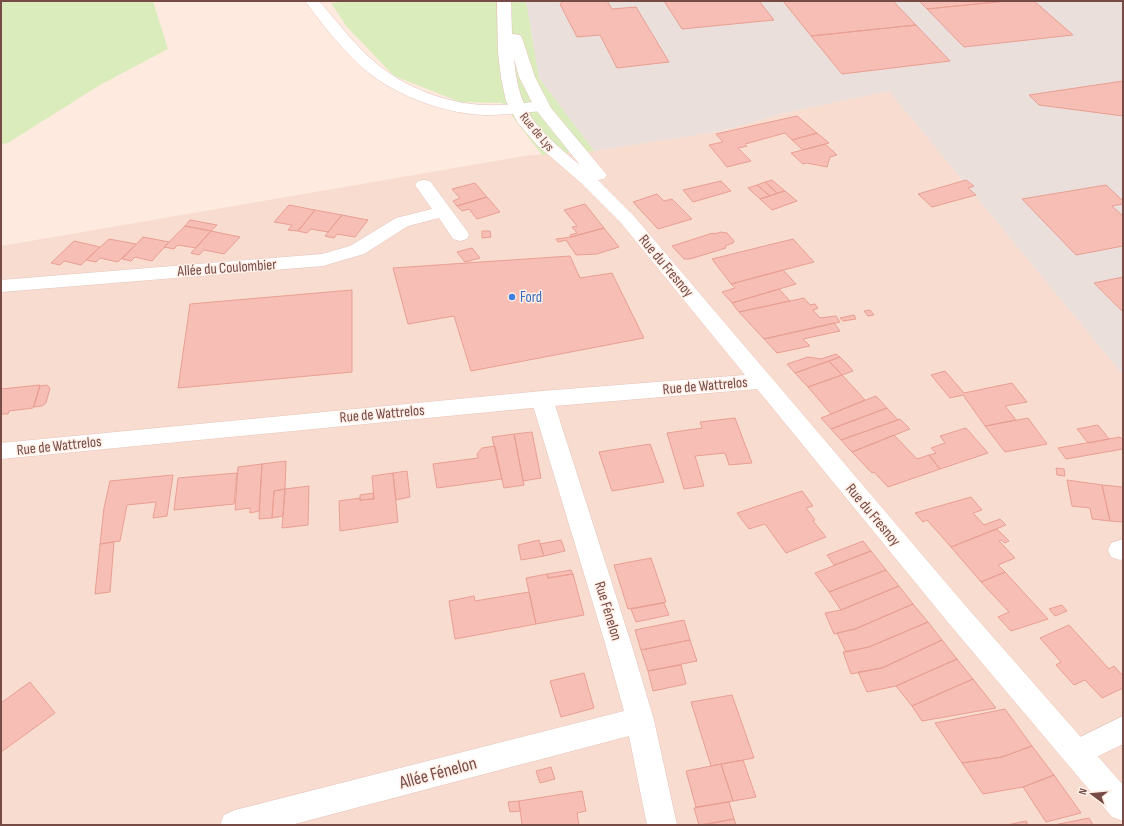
<svg xmlns="http://www.w3.org/2000/svg" width="1124" height="826" viewBox="0 0 1124 826" font-family="'Sofia Sans Condensed',sans-serif">
	<style>
		.residential { fill: #f8dccf }
		.industrial { fill: #ebdfdb }
		.green { fill: #dbecbc }
		.building { fill: #f6beb4; stroke: #e99f93 }
		.lines { fill: none; stroke-linecap: round; stroke-linejoin: round }
		.street-casing { stroke: #e4c5bd; stroke-width: 1 }
		.secondary-casing { stroke: #eac4b9; stroke-width: 1 }
		.street { fill: #fff; fill-rule: evenodd }
		.secondary { fill: #fff; fill-rule: evenodd }
		.shop-dot { fill: #3f7fe0; stroke: #ffefe6; stroke-width: 1.5 }
		.labels { text-anchor: middle; dominant-baseline: central; stroke-width: 3; stroke-linejoin: round; paint-order: stroke }
		.far-street-label { font-size: 13px; fill: #764a45; stroke: #ffefe6 }
		.street-label { font-size: 15px; fill: #764a45; stroke: #ffefe6 }
		.shop-label { font-size: 15px; fill: #366cbe; stroke: #ffefe6; text-anchor: start }
		.near-street-label { font-size: 18px; fill: #764a45; stroke: #ffefe6 }
	</style>
	<rect width="100%" height="100%" fill="#feeade"/>
	<path class="residential" d="M 889,91 L 1123,375 L 1123,825 L 1,825 L 1,246 L 530,155 L 594,151 L 722,131 L 785,113 Z"/>
	<path class="industrial" d="M 526,1 L 1123,1 L 1123,375 L 889,91 L 785,113 L 722,131 L 594,151 L 539,78 Z"/>
	<path class="green" d="M 153,1 L 168,49 L 100,85 L 8,143 L 1,144 L 1,2 Z
		M 350,1 L 526,1 L 539,78 L 594,151 L 542,155 L 502,103 L 460,102 L 394,76 L 347,27 L 331,3 Z"/>
	<path class="building" d="M 564,1 L 607,1 L 612,9 L 636,7 L 669,62 L 617,68 L 600,35 L 577,37 L 560,4 Z
		M 664,1 L 759,1 L 774,20 L 682,29 Z
		M 783,1 L 893,1 L 916,25 L 811,36 Z
		M 919,1 L 1006,1 L 927,9 Z
		M 1006,1 L 1034,1 L 1073,35 L 964,47 L 927,9 Z
		M 916,25 L 950,61 L 842,74 L 811,36 Z
		M 1123,81 L 1123,116 L 1039,105 L 1029,95 Z
		M 797,116 L 817,133 L 792,140 L 785,133 L 745,144 L 747,146 L 738,148 L 751,161 L 727,167 L 709,145 L 723,142 L 716,134 Z
		M 817,133 L 829,143 L 803,150 L 792,140 Z
		M 825,144 L 837,155 L 830,157 L 827,167 L 807,163 L 803,164 L 791,153 Z
		M 772,180 L 785,191 L 777,193 L 765,182 Z
		M 966,180 L 974,186 L 968,188 L 976,195 L 932,207 L 918,194 Z
		M 721,181 L 731,191 L 693,202 L 683,190 Z
		M 765,182 L 777,193 L 770,196 L 757,185 Z
		M 475,183 L 487,197 L 457,206 L 453,201 L 460,198 L 452,189 Z
		M 757,185 L 770,196 L 760,199 L 748,188 Z
		M 1106,185 L 1123,201 L 1123,204 L 1112,206 L 1123,216 L 1123,246 L 1076,255 L 1022,199 Z
		M 785,191 L 797,201 L 772,210 L 760,199 Z
		M 657,194 L 664,201 L 672,199 L 692,219 L 658,229 L 633,202 Z
		M 487,197 L 500,212 L 477,219 L 469,209 L 462,211 L 457,206 Z
		M 585,204 L 604,228 L 571,237 L 570,235 L 577,233 L 572,227 L 577,226 L 564,210 Z
		M 289,205 L 315,210 L 298,231 L 288,230 L 292,225 L 274,222 Z
		M 315,210 L 342,215 L 328,232 L 311,229 L 307,233 L 298,231 Z
		M 342,215 L 368,220 L 355,237 L 337,234 L 334,238 L 325,236 Z
		M 190,220 L 217,225 L 211,231 L 185,226 Z
		M 185,226 L 211,231 L 196,248 L 178,245 L 174,249 L 164,247 Z
		M 604,228 L 619,247 L 597,254 L 576,255 L 566,240 L 558,242 L 556,239 L 571,237 Z
		M 211,231 L 240,237 L 224,254 L 204,250 L 199,255 L 191,253 Z
		M 482,231 L 490,231 L 491,237 L 482,238 Z
		M 721,232 L 727,233 L 734,241 L 733,243 L 725,246 L 726,248 L 690,259 L 684,259 L 672,246 L 713,233 L 714,234 Z
		M 143,237 L 169,242 L 152,261 L 135,257 L 131,261 L 122,259 Z
		M 109,239 L 136,244 L 118,262 L 100,258 L 96,262 L 86,260 Z
		M 793,239 L 814,262 L 731,284 L 712,259 Z
		M 74,241 L 100,247 L 81,265 L 64,261 L 60,265 L 51,263 Z
		M 472,248 L 480,258 L 465,262 L 457,252 Z
		M 570,256 L 580,278 L 612,273 L 644,338 L 471,371 L 454,316 L 408,324 L 393,268 Z
		M 783,270 L 796,284 L 732,303 L 722,292 L 735,288 L 731,284 Z
		M 1123,277 L 1123,312 L 1094,283 Z
		M 779,289 L 790,301 L 739,312 L 732,303 Z
		M 352,290 L 352,372 L 178,388 L 190,304 Z
		M 804,298 L 810,305 L 815,304 L 818,308 L 813,310 L 820,318 L 836,316 L 840,322 L 764,339 L 739,312 Z
		M 870,310 L 874,315 L 868,316 L 864,311 Z
		M 854,315 L 856,319 L 843,321 L 840,318 Z
		M 834,323 L 840,331 L 803,339 L 810,346 L 777,353 L 764,339 Z
		M 836,354 L 840,357 L 795,373 L 787,364 L 808,357 L 821,359 Z
		M 840,357 L 847,364 L 853,371 L 842,375 L 829,361 Z
		M 829,361 L 842,375 L 808,387 L 795,373 Z
		M 945,371 L 964,393 L 1012,383 L 1027,402 L 1005,406 L 1016,420 L 985,426 L 963,395 L 950,398 L 931,375 Z
		M 842,375 L 865,400 L 831,414 L 808,387 Z
		M 40,385 L 33,408 L 9,411 L 8,414 L 1,414 L 1,389 Z
		M 47,385 L 50,388 L 46,403 L 42,406 L 34,407 L 40,386 Z
		M 876,396 L 887,408 L 831,429 L 821,418 Z
		M 887,408 L 898,420 L 841,440 L 831,429 Z
		M 735,418 L 752,463 L 729,465 L 725,453 L 695,456 L 704,486 L 684,489 L 667,433 L 702,428 L 700,422 Z
		M 1028,418 L 1047,444 L 1005,452 L 985,426 Z
		M 900,419 L 910,429 L 852,452 L 841,440 Z
		M 1098,425 L 1109,439 L 1088,443 L 1077,429 Z
		M 966,428 L 988,453 L 940,469 L 929,455 L 936,453 L 931,448 L 945,443 L 940,436 Z
		M 532,432 L 541,478 L 523,481 L 514,434 Z
		M 514,434 L 524,485 L 504,488 L 492,437 Z
		M 894,435 L 917,459 L 929,455 L 940,469 L 888,487 L 874,472 L 872,473 L 852,452 Z
		M 1120,437 L 1123,440 L 1123,449 L 1066,459 L 1058,448 Z
		M 650,444 L 664,482 L 612,491 L 599,452 Z
		M 495,446 L 502,479 L 437,488 L 433,464 L 478,458 L 477,454 L 482,448 Z
		M 286,461 L 285,489 L 274,491 L 272,518 L 259,519 L 262,464 Z
		M 262,464 L 259,511 L 250,513 L 250,508 L 235,510 L 238,467 Z
		M 1056,468 L 1064,469 L 1065,476 L 1057,475 Z
		M 407,471 L 410,497 L 396,500 L 393,473 Z
		M 237,473 L 234,504 L 174,510 L 178,478 Z
		M 393,473 L 398,522 L 340,531 L 339,501 L 360,498 L 360,500 L 374,499 L 372,476 Z
		M 173,475 L 167,516 L 153,518 L 156,502 L 127,505 L 120,541 L 100,544 L 104,508 L 110,481 Z
		M 1067,480 L 1102,485 L 1110,521 L 1092,519 L 1090,508 L 1072,506 Z
		M 1102,485 L 1123,487 L 1123,522 L 1110,521 Z
		M 309,486 L 308,525 L 282,528 L 285,489 Z
		M 285,489 L 283,516 L 272,518 L 274,491 Z
		M 802,491 L 813,506 L 806,508 L 815,520 L 813,521 L 826,537 L 786,553 L 765,524 L 749,529 L 737,513 Z
		M 373,493 L 374,499 L 360,500 L 360,495 Z
		M 971,497 L 982,510 L 973,513 L 984,525 L 1000,519 L 1006,525 L 951,547 L 927,520 L 923,522 L 915,513 Z
		M 997,529 L 1009,541 L 1005,543 L 1001,540 L 999,541 L 1015,558 L 998,565 L 1005,572 L 981,582 L 951,547 Z
		M 539,540 L 544,556 L 521,560 L 518,545 Z
		M 561,540 L 565,551 L 544,556 L 540,544 Z
		M 863,541 L 871,551 L 834,565 L 827,555 Z
		M 114,542 L 110,592 L 95,594 L 100,544 Z
		M 871,551 L 886,570 L 829,592 L 815,573 Z
		M 651,558 L 666,602 L 628,609 L 614,565 Z
		M 571,570 L 573,574 L 548,578 L 547,574 Z
		M 886,570 L 899,586 L 841,610 L 829,592 Z
		M 1005,572 L 1048,619 L 1011,631 L 998,617 L 1009,612 L 981,582 Z
		M 547,574 L 548,578 L 573,574 L 584,615 L 536,624 L 526,578 Z
		M 899,586 L 913,604 L 855,629 L 834,634 L 825,613 L 841,610 Z
		M 529,592 L 536,624 L 455,639 L 449,601 L 474,596 L 475,601 Z
		M 664,603 L 669,615 L 636,622 L 631,609 Z
		M 913,604 L 928,622 L 869,647 L 846,652 L 837,633 L 855,629 Z
		M 1062,605 L 1067,611 L 1055,616 L 1049,609 Z
		M 684,620 L 690,640 L 641,650 L 635,630 Z
		M 928,622 L 942,640 L 882,668 L 851,674 L 843,652 L 869,647 Z
		M 1069,625 L 1109,669 L 1114,666 L 1123,676 L 1123,688 L 1102,698 L 1085,680 L 1074,685 L 1056,665 L 1061,662 L 1040,638 Z
		M 690,640 L 697,661 L 648,671 L 641,650 Z
		M 942,640 L 957,659 L 896,686 L 867,692 L 858,672 L 882,668 Z
		M 957,659 L 973,679 L 912,706 L 896,686 Z
		M 681,665 L 686,684 L 653,691 L 648,671 Z
		M 584,673 L 594,708 L 561,717 L 550,681 Z
		M 973,679 L 996,708 L 922,721 L 912,706 Z
		M 30,682 L 55,713 L 1,752 L 1,703 Z
		M 732,695 L 754,758 L 711,766 L 691,702 Z
		M 1005,709 L 1032,746 L 1002,757 L 962,763 L 935,723 Z
		M 1032,746 L 1054,775 L 1023,787 L 983,794 L 962,763 L 1002,757 Z
		M 743,760 L 756,797 L 733,801 L 721,764 Z
		M 721,764 L 733,801 L 696,807 L 686,771 Z
		M 551,767 L 555,779 L 540,783 L 536,771 Z
		M 1054,775 L 1081,813 L 1046,822 L 1023,787 Z
		M 582,791 L 586,811 L 577,813 L 579,825 L 522,825 L 519,801 Z
		M 519,801 L 520,811 L 510,812 L 508,802 Z
		M 729,802 L 734,819 L 699,825 L 694,808 Z
		M 1089,818 L 1093,825 L 1054,825 Z
		M 734,819 L 736,825 L 704,825 Z
		M 1026,821 L 1028,825 L 1007,825 Z"/>
	<g class="lines">
		<defs>
			<path id="street" d="M 305,1 L 319,1 C 338,22 355,46 377,64 C 406,88 448,104 486,105 C 505,106 523,103 541,101 L 547,103 L 549,106 L 547,109 L 541,111 C 523,113 504,115 486,115 C 449,114 408,100 377,79 C 352,62 323,26 305,1 Z
				M 424,180 L 430,181 L 467,231 L 469,235 L 467,239 L 460,241 L 453,239 L 439,218 L 408,226 L 364,254 L 323,266 L 1,292 L 1,280 L 322,254 L 350,246 L 396,218 L 432,209 L 415,185 L 418,181 Z
				M 542,391 L 550,394 L 553,399 L 631,643 L 654,720 L 677,825 L 647,825 L 629,736 L 291,825 L 220,825 L 224,815 L 235,810 L 624,711 L 605,643 L 531,399 L 534,394 Z
				M 1123,539 L 1123,559 L 1120,560 L 1111,557 L 1108,550 L 1111,543 Z
				M 1123,716 L 1123,744 L 1078,766 L 1068,763 L 1064,753 L 1068,743 Z"/>
			<path id="secondary" d="M 497,1 L 511,1 L 512,34 L 520,35 L 522,38 L 535,77 L 551,108 L 607,175 L 604,179 L 598,180 L 633,215 L 964,604 L 1123,785 L 1123,821 L 1112,817 L 946,620 L 757,389 L 542,407 L 1,459 L 1,443 L 542,391 L 745,375 L 621,223 L 581,183 L 537,145 L 518,123 L 506,101 L 501,78 L 498,52 ZM 514,58 L 519,77 L 536,110 L 580,165 C 538,129 519,116 514,58 Z"/>
		</defs>
		<use href="#street" class="street-casing"/>
		<use href="#secondary" class="secondary-casing"/>
		<use href="#street" class="street"/>
		<use href="#secondary" class="secondary"/>
	</g>
	<circle class="shop-dot" cx="512" cy="297" r="4"/>
	<g class="labels">
		<g class="far-street-label">
			<text transform="translate(537 132) rotate(50)">Rue de Lys</text>
		</g>
		<g class="street-label">
			<text transform="translate(666 266) rotate(50)">Rue du Fresnoy</text>
			<text transform="translate(227 268) rotate(-4)">Allée du Coulombier</text>
			<text transform="translate(705 386) rotate(-5)">Rue de Wattrelos</text>
			<text transform="translate(382 414) rotate(-5)">Rue de Wattrelos</text>
			<text transform="translate(59 446) rotate(-6)">Rue de Wattrelos</text>
			<text transform="translate(873 515) rotate(50)">Rue du Fresnoy</text>
			<text transform="translate(608 611) rotate(73)">Rue Fénelon</text>
		</g>
		<g class="shop-label">
			<text x="520" y="297">Ford</text>
		</g>
		<g class="near-street-label">
			<text transform="translate(438 773) rotate(-15)">Allée Fénelon</text>
		</g>
	</g>
	<rect width="1124" height="826" fill="none" stroke="#764a45" stroke-width="4"/>
	<g transform="translate(1092 794) rotate(286)" stroke="#ffefe6" stroke-width="3" paint-order="stroke">
	<path d="M0-3L7 15L0 10L-7 15Z" fill="#764a45"/>
	<text y="-6" font-size="11" font-weight="bold" text-anchor="middle" fill="#764a45">N</text>
	</g>
</svg>
